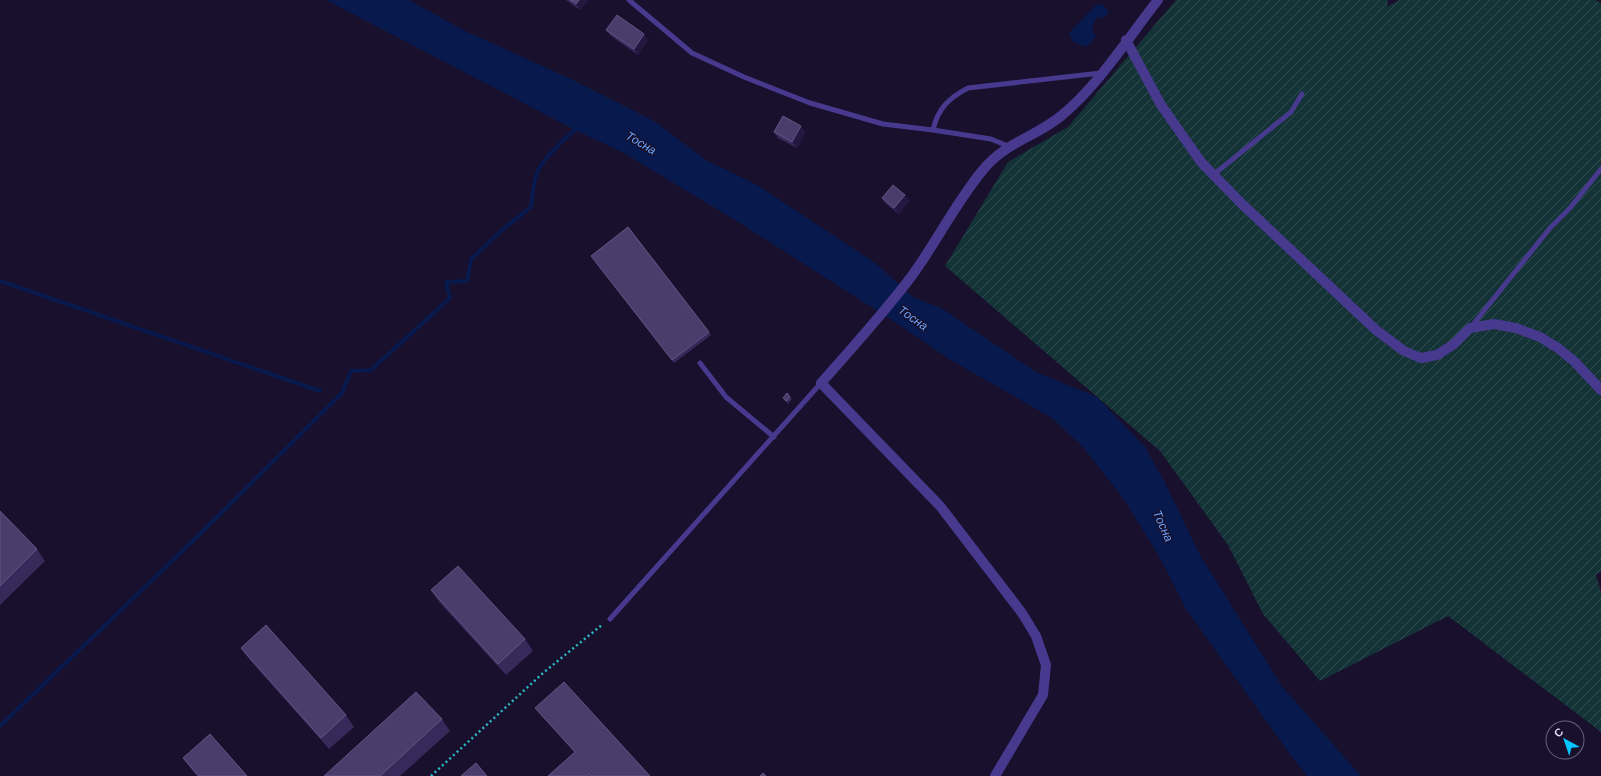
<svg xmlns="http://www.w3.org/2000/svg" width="1601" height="776" viewBox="0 0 1601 776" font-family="Helvetica,sans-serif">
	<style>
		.garden { fill: url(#garden-furrows) }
		.water { fill: #08194d }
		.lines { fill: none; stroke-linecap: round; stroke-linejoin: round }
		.stream { stroke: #08194d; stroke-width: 4 }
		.path { stroke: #2bb9c4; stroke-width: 2.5; stroke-dasharray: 2 3; stroke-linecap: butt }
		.lane { stroke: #47398d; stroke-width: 5 }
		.street { stroke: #47398d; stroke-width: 10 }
		.wall { fill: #39285a }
		.shaded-wall { fill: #241740 }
		.building { fill: #4b3c6c; stroke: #635583 }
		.labels { text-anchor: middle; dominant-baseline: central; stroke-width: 3; stroke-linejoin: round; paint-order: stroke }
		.water-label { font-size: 12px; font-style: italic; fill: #69a6ff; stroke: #18102c }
	</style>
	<defs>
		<pattern id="garden-furrows" width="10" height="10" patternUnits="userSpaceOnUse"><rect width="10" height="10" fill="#133337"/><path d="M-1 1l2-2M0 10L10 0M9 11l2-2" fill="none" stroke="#355055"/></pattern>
	</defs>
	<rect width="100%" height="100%" fill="#18102c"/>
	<path class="garden" d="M 1176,0 L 1388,0 L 1387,7 L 1399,0 L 1596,0 L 1601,3 L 1601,571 L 1596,575 L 1601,592 L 1601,732 L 1448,616 L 1320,681 L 1263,614 L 1228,545 L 1160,451 L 945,266 L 1008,162 L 1068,127 Z"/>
	<path class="water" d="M 326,0 L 409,0 L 463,30 L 571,79 L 654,121 L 706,160 L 757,185 L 874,262 L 913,297 L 941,308 L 1036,372 L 1097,397 L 1145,447 L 1164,481 L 1200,555 L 1281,685 L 1361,776 L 1307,776 L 1292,757 L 1186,609 L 1159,556 L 1123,498 L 1083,447 L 1052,418 L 949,359 L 895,322 L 735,220 L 622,152 L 575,130 Z
		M 1097,4 L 1103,5 L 1109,11 L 1105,17 L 1097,18 L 1093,24 L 1092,32 L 1097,36 L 1086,47 L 1073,42 L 1069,33 Z"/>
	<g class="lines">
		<path class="stream" d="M 0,281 L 320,391
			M 0,726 L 197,537 L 342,393 L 351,371 L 371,370 L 450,298 L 446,282 L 467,281 L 471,259 L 501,231 L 531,207 C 533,196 533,180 538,170 C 544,160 569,131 580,128"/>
		<path class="path" d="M 431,776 L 543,673 L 603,624"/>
		<path class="lane" d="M 629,0 L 692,53 L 744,77 L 810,103 L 883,124 L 933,130 C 938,108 949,98 968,88 L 1101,73
			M 933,130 L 991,139 L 1008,146
			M 1213,175 L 1291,112 L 1302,94
			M 1471,327 L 1550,228 L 1570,208 L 1601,169
			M 700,363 L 726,397 L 774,437
			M 610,619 L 821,383"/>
		<path class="street" d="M 1126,40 L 1161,105 L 1201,162 L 1242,204 L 1376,330 L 1404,351 L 1421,358 L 1437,355 L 1454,344 L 1470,328 L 1494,324 L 1516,328 L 1540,337 L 1558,348 L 1575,362 L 1601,390
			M 995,776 L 1043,695 L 1046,665 L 1036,636 L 1022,613 L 940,506 L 821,383 C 852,348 883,314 911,277 C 936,243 955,204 982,171 C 1005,142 1034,138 1061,116 C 1098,86 1128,38 1158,0"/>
	</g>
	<path class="wall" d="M 566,0 L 588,0 L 580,10 Z
		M 606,30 L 648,40 L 638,55 L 611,36 Z
		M 774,132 L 805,132 L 797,148 L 778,138 Z
		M 905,195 L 909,201 L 899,214 L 886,204 L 882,198 Z
		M 628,227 L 711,335 L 674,363 L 591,256 Z
		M 790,397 L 792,399 L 788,404 L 783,398 Z
		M 0,511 L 37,549 L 45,561 L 0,605 Z
		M 431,590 L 525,639 L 533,651 L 506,675 L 439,602 Z
		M 241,648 L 346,715 L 354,727 L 329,749 L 249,659 Z
		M 535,708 L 650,776 L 548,776 L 575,752 Z
		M 442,719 L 450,731 L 400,776 L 324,776 Z
		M 183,758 L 247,776 L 197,776 L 191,769 Z"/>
	<path class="shaded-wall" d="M 579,0 L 588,0 L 580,10 L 576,4 Z
		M 644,34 L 648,40 L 638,55 L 634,49 Z
		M 801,126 L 805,132 L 797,148 L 792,142 Z
		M 905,195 L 909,201 L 899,214 L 894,208 Z"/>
	<path class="building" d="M 570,0 L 579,0 L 576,4 Z
		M 617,15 L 644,34 L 634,49 L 606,30 Z
		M 783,116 L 801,126 L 792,142 L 774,132 Z
		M 893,185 L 905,195 L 894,208 L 882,198 Z
		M 628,227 L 709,332 L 672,360 L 591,256 Z
		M 787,393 L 790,397 L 786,401 L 783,398 Z
		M 0,511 L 37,549 L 0,586 Z
		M 458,566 L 525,639 L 498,664 L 431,590 Z
		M 266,625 L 346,715 L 321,738 L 241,648 Z
		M 564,682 L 650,776 L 591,776 L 589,774 L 587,776 L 548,776 L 575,752 L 535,708 Z
		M 416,692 L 442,719 L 380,776 L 324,776 Z
		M 210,734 L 247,776 L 199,776 L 183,758 Z
		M 476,763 L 487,776 L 461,776 Z
		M 763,773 L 766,776 L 760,776 Z"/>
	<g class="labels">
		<g class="water-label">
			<text transform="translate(641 143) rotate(31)">Тосна</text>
			<text transform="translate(913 318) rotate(35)">Тосна</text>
			<text transform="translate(1163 526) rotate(66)">Тосна</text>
		</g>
	</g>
	<g transform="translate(1565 740) rotate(320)"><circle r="19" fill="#18102c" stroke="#6a6180"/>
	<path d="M0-3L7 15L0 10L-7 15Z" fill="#07c6ff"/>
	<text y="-6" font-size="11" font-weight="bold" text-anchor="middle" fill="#e4dbff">С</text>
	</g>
</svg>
